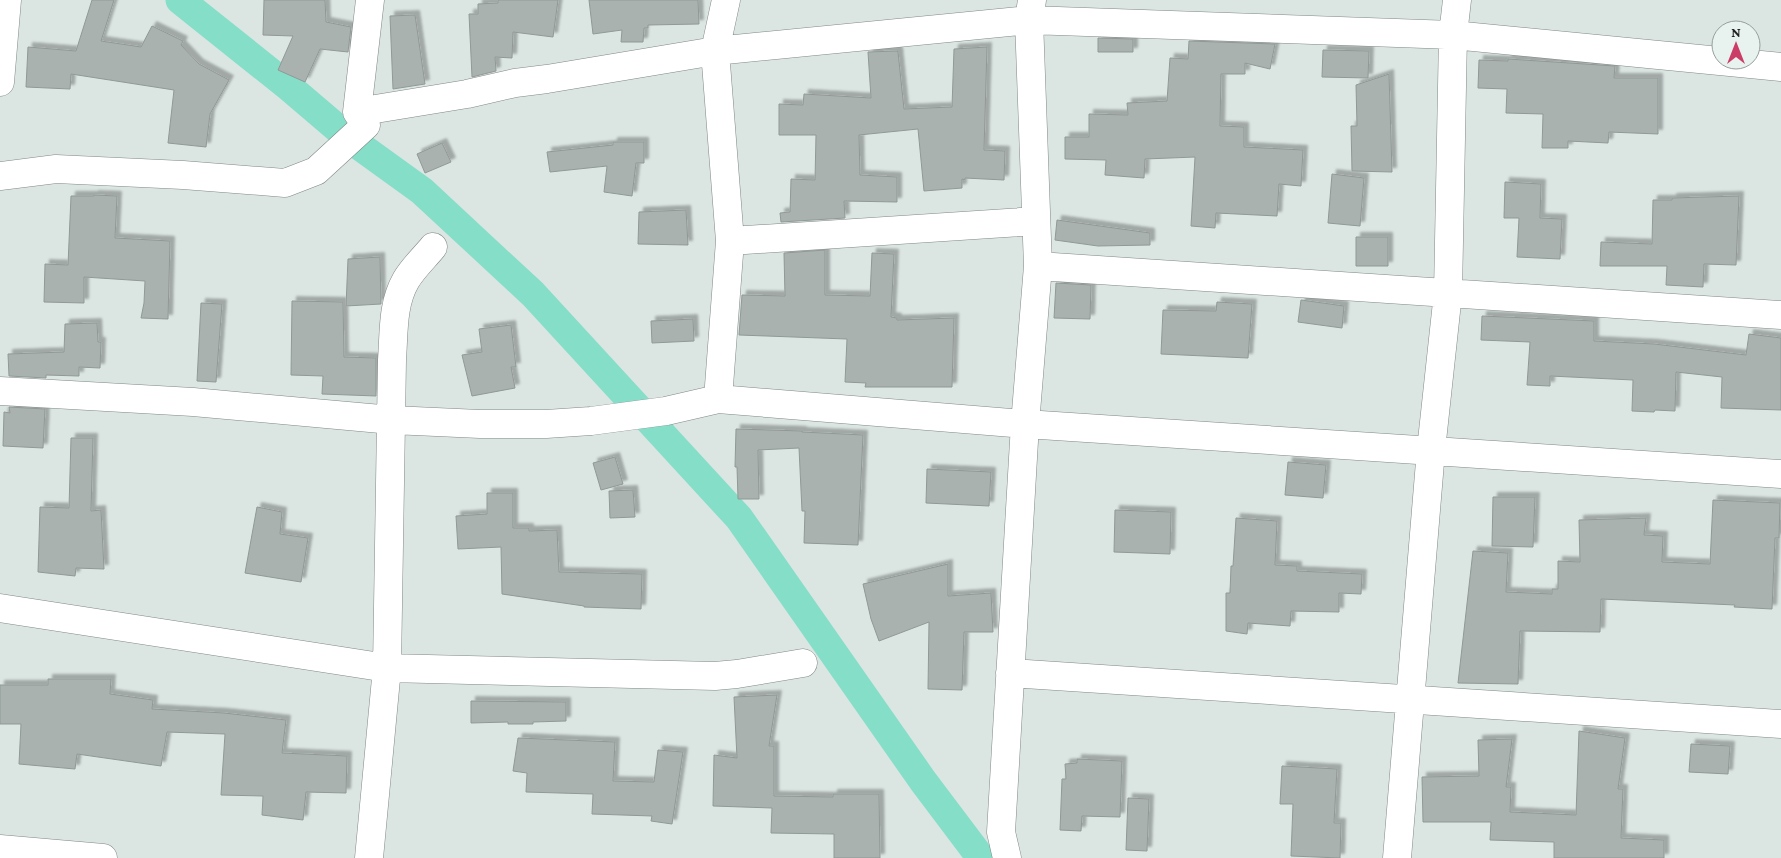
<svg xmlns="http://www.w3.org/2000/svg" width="1781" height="858" viewBox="0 0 1781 858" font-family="'Crimson Pro',serif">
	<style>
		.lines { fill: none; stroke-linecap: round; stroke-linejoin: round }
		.canal { stroke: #85dec8; stroke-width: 29 }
		.building { fill: #a9b2af; stroke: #909996; filter: url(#shadow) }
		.minor-casing { stroke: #808987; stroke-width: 29 }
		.minor { stroke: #fff; stroke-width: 28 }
	</style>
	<defs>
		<filter id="shadow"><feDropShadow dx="4.5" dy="-4.5" stdDeviation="1" flood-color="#0004"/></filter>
	</defs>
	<rect width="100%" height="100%" fill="#dbe5e2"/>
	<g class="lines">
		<path class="canal" d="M 180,0 L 289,87 L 350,139 L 422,191 L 533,294 L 739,518 L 923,781 L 981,858"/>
	</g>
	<path class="building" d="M 92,0 L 114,0 L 101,41 L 141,47 L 152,26 L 183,41 L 181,45 L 199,64 L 229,80 L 210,114 L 206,147 L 168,143 L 174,90 L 71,74 L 70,89 L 26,87 L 28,47 L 76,51 Z
		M 264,0 L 325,0 L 326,22 L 351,27 L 348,52 L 320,49 L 305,82 L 278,70 L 293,36 L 263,35 Z
		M 498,0 L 558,0 L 553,37 L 513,32 L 512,58 L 495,57 L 496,71 L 472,77 L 469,14 L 478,14 L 478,4 L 498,3 Z
		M 589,0 L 698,0 L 699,24 L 648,25 L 648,28 L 644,28 L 643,42 L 621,42 L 622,30 L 593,34 Z
		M 415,15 L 425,84 L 393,89 L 390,16 Z
		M 1098,38 L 1133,39 L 1133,52 L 1098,52 Z
		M 1189,41 L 1275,44 L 1270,69 L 1245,63 L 1245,74 L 1221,74 L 1220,126 L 1244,127 L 1244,147 L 1303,150 L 1301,186 L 1279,184 L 1277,216 L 1216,213 L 1215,228 L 1191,226 L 1195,157 L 1145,159 L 1144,178 L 1105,175 L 1106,160 L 1065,159 L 1065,137 L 1089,137 L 1089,114 L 1128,115 L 1127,103 L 1167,101 L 1170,58 L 1188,59 Z
		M 987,47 L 984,150 L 1005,151 L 1004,180 L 965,178 L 965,180 L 962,179 L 962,188 L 924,191 L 918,129 L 859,135 L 860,175 L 897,177 L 897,202 L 844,201 L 845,218 L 781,222 L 780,213 L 790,212 L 791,179 L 815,180 L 816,135 L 779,135 L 779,104 L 803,105 L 804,94 L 871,98 L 868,52 L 897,51 L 898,52 L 904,109 L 952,107 L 954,49 Z
		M 1323,50 L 1369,51 L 1368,78 L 1322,77 Z
		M 1508,59 L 1615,66 L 1614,78 L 1658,78 L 1658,134 L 1609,132 L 1608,143 L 1568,141 L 1568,148 L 1542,148 L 1543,114 L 1506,113 L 1507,89 L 1478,88 L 1479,60 L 1508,61 Z
		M 1389,74 L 1392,172 L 1352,171 L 1351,126 L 1357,126 L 1356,85 Z
		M 613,142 L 644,142 L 644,163 L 636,163 L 632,196 L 604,192 L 607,166 L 550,172 L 547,152 L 613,145 Z
		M 442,143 L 451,162 L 425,173 L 417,154 Z
		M 1332,174 L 1364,178 L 1360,226 L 1328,223 Z
		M 1505,182 L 1541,184 L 1540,218 L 1562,219 L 1560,259 L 1517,257 L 1519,218 L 1504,218 Z
		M 94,195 L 117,196 L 115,238 L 170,241 L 168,319 L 141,318 L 144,303 L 145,281 L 84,277 L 84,303 L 44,302 L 45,264 L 68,265 L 71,196 L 94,196 Z
		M 1739,196 L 1736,265 L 1704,264 L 1703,287 L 1666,285 L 1667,266 L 1600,266 L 1601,242 L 1652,244 L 1653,200 L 1672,200 L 1672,198 Z
		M 686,210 L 688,245 L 638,244 L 639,212 Z
		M 1057,220 L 1150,233 L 1150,245 L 1098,246 L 1055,240 Z
		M 1356,237 L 1388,237 L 1388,266 L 1356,266 Z
		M 825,250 L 825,295 L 870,296 L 872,253 L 894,254 L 891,317 L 897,318 L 897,320 L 954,318 L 952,387 L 865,387 L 866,383 L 845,382 L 847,339 L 739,335 L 742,295 L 785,296 L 784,253 Z
		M 380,257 L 381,304 L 346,306 L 348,259 Z
		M 1056,283 L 1091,285 L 1090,319 L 1054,318 Z
		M 1301,300 L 1344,306 L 1342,328 L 1298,322 Z
		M 292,301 L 343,302 L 344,357 L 376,358 L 376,396 L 322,394 L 323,376 L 291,375 Z
		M 1217,302 L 1252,304 L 1248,358 L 1161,354 L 1163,310 L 1216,311 Z
		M 201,303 L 222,304 L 216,382 L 197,381 Z
		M 1482,316 L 1594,321 L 1594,341 L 1654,344 L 1746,355 L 1749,334 L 1781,338 L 1781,410 L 1721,408 L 1722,377 L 1676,372 L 1675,411 L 1655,410 L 1654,412 L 1632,411 L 1633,380 L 1550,376 L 1550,386 L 1527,385 L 1530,342 L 1481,340 Z
		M 693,319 L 694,341 L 652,343 L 651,321 Z
		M 97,323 L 98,342 L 101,342 L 100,368 L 79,367 L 79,376 L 46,375 L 46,378 L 9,376 L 8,354 L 64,352 L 65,324 Z
		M 511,325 L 516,367 L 511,367 L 515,388 L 472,396 L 462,355 L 482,352 L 479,329 Z
		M 9,407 L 45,409 L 43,448 L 3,446 L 4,412 L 10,413 Z
		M 736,429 L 802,431 L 802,432 L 863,435 L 858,545 L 804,543 L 805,511 L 802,511 L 799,448 L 758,450 L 759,499 L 738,499 L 737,467 L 735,467 Z
		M 71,438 L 93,438 L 91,511 L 101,510 L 104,569 L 76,568 L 75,576 L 38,572 L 40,507 L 69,508 Z
		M 615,457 L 623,484 L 601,490 L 593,463 Z
		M 1288,462 L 1326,465 L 1323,498 L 1285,495 Z
		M 927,469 L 991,472 L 989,506 L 926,503 Z
		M 633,490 L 635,517 L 610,518 L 609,491 Z
		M 487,493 L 513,493 L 513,528 L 529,528 L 529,531 L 557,530 L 559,572 L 642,574 L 641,609 L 584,607 L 584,606 L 502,594 L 501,547 L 458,549 L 456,516 L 487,514 Z
		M 1493,497 L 1535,497 L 1533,547 L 1492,546 Z
		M 1713,500 L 1780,503 L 1779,538 L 1775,538 L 1772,609 L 1734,607 L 1735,605 L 1601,599 L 1600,632 L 1520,631 L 1518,684 L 1458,683 L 1473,551 L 1508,553 L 1506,592 L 1552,594 L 1552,589 L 1558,589 L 1558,561 L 1580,562 L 1579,520 L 1646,518 L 1644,535 L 1663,536 L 1662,562 L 1710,564 Z
		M 257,507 L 282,512 L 280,534 L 308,538 L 301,582 L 245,573 Z
		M 1115,510 L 1171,512 L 1170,554 L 1114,552 Z
		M 1236,518 L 1277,521 L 1275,565 L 1297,566 L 1297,571 L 1362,574 L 1361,594 L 1339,593 L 1339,612 L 1291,611 L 1290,626 L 1248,623 L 1247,634 L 1226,631 L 1226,593 L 1230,593 L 1231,566 L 1233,566 Z
		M 948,564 L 948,596 L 991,593 L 993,632 L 964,632 L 962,690 L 928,689 L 929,622 L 879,641 L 871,619 L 863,584 Z
		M 48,679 L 111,679 L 110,694 L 153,700 L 152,709 L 224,713 L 286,720 L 282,753 L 347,756 L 346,793 L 306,792 L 303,820 L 262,815 L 263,796 L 221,795 L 225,734 L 167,732 L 161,766 L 77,754 L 75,769 L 19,764 L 21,724 L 0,724 L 0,685 L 48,685 Z
		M 777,695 L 769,746 L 774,746 L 774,796 L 833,797 L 833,794 L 879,794 L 880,858 L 834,858 L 834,834 L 771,833 L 772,808 L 713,806 L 714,755 L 737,758 L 734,697 Z
		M 471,701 L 566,702 L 566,721 L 533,722 L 533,724 L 508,724 L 508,722 L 471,723 Z
		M 1579,731 L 1625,738 L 1618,789 L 1623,789 L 1621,838 L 1664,840 L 1664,858 L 1554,858 L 1554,842 L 1490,840 L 1491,822 L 1423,822 L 1422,777 L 1479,776 L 1478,740 L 1512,739 L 1506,787 L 1511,787 L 1510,812 L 1576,815 Z
		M 518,738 L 615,742 L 613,781 L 654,782 L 658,750 L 683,752 L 672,824 L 651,821 L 652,816 L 592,814 L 593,794 L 526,792 L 527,773 L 513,771 Z
		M 1691,744 L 1730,746 L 1728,774 L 1689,772 Z
		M 1077,759 L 1122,761 L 1120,817 L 1082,816 L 1081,831 L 1060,830 L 1062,779 L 1066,779 L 1065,764 L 1077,763 Z
		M 1282,766 L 1337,769 L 1334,823 L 1341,823 L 1340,858 L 1291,856 L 1293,804 L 1280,804 Z
		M 1128,798 L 1149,799 L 1147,851 L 1126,850 Z"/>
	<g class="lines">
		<defs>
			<path id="minor" d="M 370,0 L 357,112 L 467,94 L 515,83 L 547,79 L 715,51 L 1029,20 L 1453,35 L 1781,67
				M 0,82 L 7,0
				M 0,176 L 56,169 L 183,175 L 285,183 L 316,171 L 366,125 L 357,112
				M 730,241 L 1036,221
				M 1038,266 L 1781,315
				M 0,391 L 193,402 L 392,420 L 480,424 L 546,424 L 591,421 L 666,411 L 718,399 L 1025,424 L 1781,474
				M 718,399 L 730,241 L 715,51 L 726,0
				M 0,608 L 387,668 L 715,676 L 737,674 L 803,663
				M 1010,673 L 1781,724
				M 0,849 L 103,858
				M 369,858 L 387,668 L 392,360 C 394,333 392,304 406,280 C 413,268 424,258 433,247
				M 1007,858 L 1001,832 L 1025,424 L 1038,266 L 1029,20 L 1032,0
				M 1397,858 L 1431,450 L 1448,293 L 1453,35 L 1457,0"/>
		</defs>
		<use href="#minor" class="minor-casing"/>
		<use href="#minor" class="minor"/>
	</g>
	<g transform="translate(1736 45)"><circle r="24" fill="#e8f2ef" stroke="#989f9d"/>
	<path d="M0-4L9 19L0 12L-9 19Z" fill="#cb3d67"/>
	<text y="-8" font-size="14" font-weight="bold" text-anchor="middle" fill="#1f2221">N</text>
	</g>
</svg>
